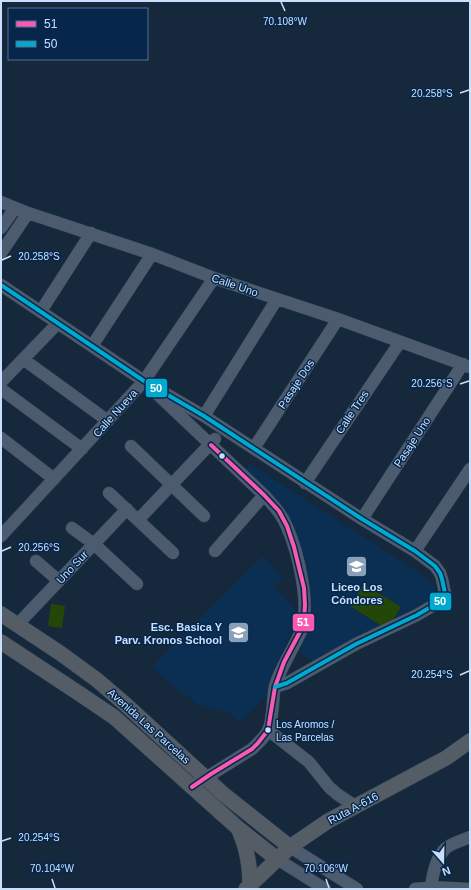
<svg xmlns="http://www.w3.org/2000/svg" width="471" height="890" viewBox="0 0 471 890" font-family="Arial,sans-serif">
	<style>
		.built { fill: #0b2e53 }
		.green { fill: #244708 }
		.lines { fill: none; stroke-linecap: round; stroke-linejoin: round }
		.minor-casing { stroke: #364354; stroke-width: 13 }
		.major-casing { stroke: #364354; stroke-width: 16 }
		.minor { stroke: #4c5c6e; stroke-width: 12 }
		.major { stroke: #545d66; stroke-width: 15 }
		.bus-1-casing { stroke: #06274b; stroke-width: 7 }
		.bus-2-casing { stroke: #06274b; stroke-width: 7 }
		.bus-1 { stroke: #f75aaf; stroke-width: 4 }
		.bus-2 { stroke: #00a9ce; stroke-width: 4 }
		.ticks { fill: none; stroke: #c9e0fd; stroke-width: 1.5 }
		.bus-dot { fill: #c9e0fd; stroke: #06274b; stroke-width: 1.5 }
		.labels { text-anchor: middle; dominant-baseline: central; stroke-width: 3; stroke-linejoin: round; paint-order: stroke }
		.bus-label { font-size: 10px; fill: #c9e0fd; stroke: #06274b; text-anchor: start }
		.street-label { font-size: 11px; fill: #c9e0fd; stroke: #06274b }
		.poi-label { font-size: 11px; font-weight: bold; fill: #c9e0fd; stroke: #06274b }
		.ticks-label { font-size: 10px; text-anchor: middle; fill: #c9e0fd; stroke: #06274b; stroke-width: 3; stroke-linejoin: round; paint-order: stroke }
		.line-badge { stroke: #06274b; stroke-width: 1.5 }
		.badge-label { font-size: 11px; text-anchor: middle; font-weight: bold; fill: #fff }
	</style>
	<rect width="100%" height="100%" fill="#15283c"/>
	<path class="built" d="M 250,464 L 432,581 L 440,598 L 319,666 L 296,650 L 305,634 L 299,553 L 245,471 Z
		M 263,556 L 283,577 L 274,586 L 297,612 L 295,624 L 271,677 L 267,696 L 240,722 L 229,713 L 211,709 L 196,703 L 165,680 L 153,666 Z"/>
	<path class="green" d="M 364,584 L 401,607 L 387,629 L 350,606 Z
		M 51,604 L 65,606 L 62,628 L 48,626 Z"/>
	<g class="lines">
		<defs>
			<path id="minor" d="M 1,202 L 28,213 L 152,254 L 214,278 L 338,319 L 470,367
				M 1,228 L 15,208
				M 1,253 L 28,213
				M 1,285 L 144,381 L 204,416 L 362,519 L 415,551 L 435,566 L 440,573 L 442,579 L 446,598 L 417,615 L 356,644 L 287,683 L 275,687
				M 41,311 L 91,233
				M 92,346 L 152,254
				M 23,359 L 108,421
				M 1,382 L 58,323
				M 1,389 L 82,449
				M 155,392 L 264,495 C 273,505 282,514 287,527 C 298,552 311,605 301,631 C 293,650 281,666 275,686 C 272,699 274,718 268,731 C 264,738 257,744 252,749 L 199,782
				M 204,416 L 277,299
				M 1,438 L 54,479
				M 131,446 L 204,516
				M 254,448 L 338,319
				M 305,483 L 400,342
				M 109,493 L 173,553
				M 362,519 L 463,364
				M 138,520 L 215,439
				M 72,528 L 94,544 L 137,584
				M 1,536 L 144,381 L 214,278
				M 215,551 L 264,495
				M 415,551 L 470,469
				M 36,561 L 59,581
				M 17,625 L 127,509
				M 268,730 L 309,762 L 329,787 L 337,794 L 355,806
				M 290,847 L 357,889
				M 277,859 L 325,889
				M 431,887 C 433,873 436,857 446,848 C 452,843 463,840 470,837
				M 415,889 L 431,887 L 469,889"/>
			<path id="major" d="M 1,614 L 60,653 L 97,680 L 125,704 L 222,793 L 290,847
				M 1,642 L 77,692 L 114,717 L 239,829 L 277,859
				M 239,830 C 247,848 250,865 250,884
				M 246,889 L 290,847 L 328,821 L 446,758 L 470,741"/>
		</defs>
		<use href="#minor" class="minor-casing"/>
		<use href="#major" class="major-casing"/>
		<use href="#minor" class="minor"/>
		<use href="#major" class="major"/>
		<defs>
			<path id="bus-1" d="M 192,787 L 211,774 L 252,749 L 258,743 L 268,730 L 275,687 L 284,662 L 301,630 L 304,619 L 305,605 L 304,588 L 294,547 L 287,526 L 279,511 L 264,495 L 211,445"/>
			<path id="bus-2" d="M 1,285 L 144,381 L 204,416 L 362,519 L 415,551 L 435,566 L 440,573 L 442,579 L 446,598 L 417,615 L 356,644 L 287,683 L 275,687"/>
		</defs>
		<use href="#bus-1" class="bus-1-casing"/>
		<use href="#bus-2" class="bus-2-casing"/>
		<use href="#bus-1" class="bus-1"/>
		<use href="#bus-2" class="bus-2"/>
	</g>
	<path class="ticks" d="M 281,2 L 285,11M 460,93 L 469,90M 2,260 L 11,256M 460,384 L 469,381M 2,551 L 11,547M 460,675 L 469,671M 2,841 L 11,838M 52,879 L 55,888M 326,879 L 329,888"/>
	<defs>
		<symbol id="school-square" viewBox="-11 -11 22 22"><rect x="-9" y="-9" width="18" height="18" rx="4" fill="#8aa0b9" stroke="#06274b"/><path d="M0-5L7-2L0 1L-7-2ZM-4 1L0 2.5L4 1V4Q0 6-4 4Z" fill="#fff"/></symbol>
	</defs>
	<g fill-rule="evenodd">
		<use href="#school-square" x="344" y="554" width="25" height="25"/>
		<use href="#school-square" x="226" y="620" width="25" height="25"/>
	</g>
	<g class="bus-dot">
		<circle cx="222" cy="456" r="3.5"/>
		<circle cx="268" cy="730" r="3.5"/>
	</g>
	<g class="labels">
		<g class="bus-label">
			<text x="276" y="724">Los Aromos /<tspan x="276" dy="13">Las Parcelas</tspan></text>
		</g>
		<g class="street-label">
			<text transform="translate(235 285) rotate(19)">Calle Uno</text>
			<text transform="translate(296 384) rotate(-57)">Pasaje Dos</text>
			<text transform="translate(352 412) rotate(-56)">Calle Tres</text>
			<text transform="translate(115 413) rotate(-48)">Calle Nueva</text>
			<text transform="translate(412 442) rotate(-57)">Pasaje Uno</text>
			<text transform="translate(72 567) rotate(-47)">Uno Sur</text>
			<text transform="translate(149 726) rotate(42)">Avenida Las Parcelas</text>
			<text transform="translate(353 808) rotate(-28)">Ruta A-616</text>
		</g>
		<g class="poi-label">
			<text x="357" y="587">Liceo Los<tspan x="357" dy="13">Cóndores</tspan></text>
			<text x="222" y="627" text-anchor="end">Esc. Basica Y<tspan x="222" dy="13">Parv. Kronos School</tspan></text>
		</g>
	</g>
	<g class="ticks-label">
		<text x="285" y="25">70.108°W</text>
		<text x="432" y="97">20.258°S</text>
		<text x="39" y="260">20.258°S</text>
		<text x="432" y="387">20.256°S</text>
		<text x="39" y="551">20.256°S</text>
		<text x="432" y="678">20.254°S</text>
		<text x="39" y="841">20.254°S</text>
		<text x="52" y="872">70.104°W</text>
		<text x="326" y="872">70.106°W</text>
	</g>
	<g class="line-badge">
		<rect x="145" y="378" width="23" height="20" rx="4" fill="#00a9ce"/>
		<rect x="429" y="592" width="23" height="19" rx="4" fill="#00a9ce"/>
		<rect x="292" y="613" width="23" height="19" rx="4" fill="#f75aaf"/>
	</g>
	<g class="badge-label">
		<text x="156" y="392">50</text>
		<text x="440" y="605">50</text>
		<text x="303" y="626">51</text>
	</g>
	<rect width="471" height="890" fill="none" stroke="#c9e0fd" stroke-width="4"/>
	<rect x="8" y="8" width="140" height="52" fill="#06274b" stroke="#547192"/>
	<rect x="16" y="21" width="20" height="6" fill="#f75aaf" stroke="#547192"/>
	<text x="44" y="28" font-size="12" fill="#c9e0fd">51</text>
	<rect x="16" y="41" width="20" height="6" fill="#00a9ce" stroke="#547192"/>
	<text x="44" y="48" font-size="12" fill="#c9e0fd">50</text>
	<g transform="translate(443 862) rotate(160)" stroke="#06274b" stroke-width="3" paint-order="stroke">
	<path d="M0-3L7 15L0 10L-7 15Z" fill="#c9e0fd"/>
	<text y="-6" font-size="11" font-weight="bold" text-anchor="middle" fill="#c9e0fd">N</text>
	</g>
</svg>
